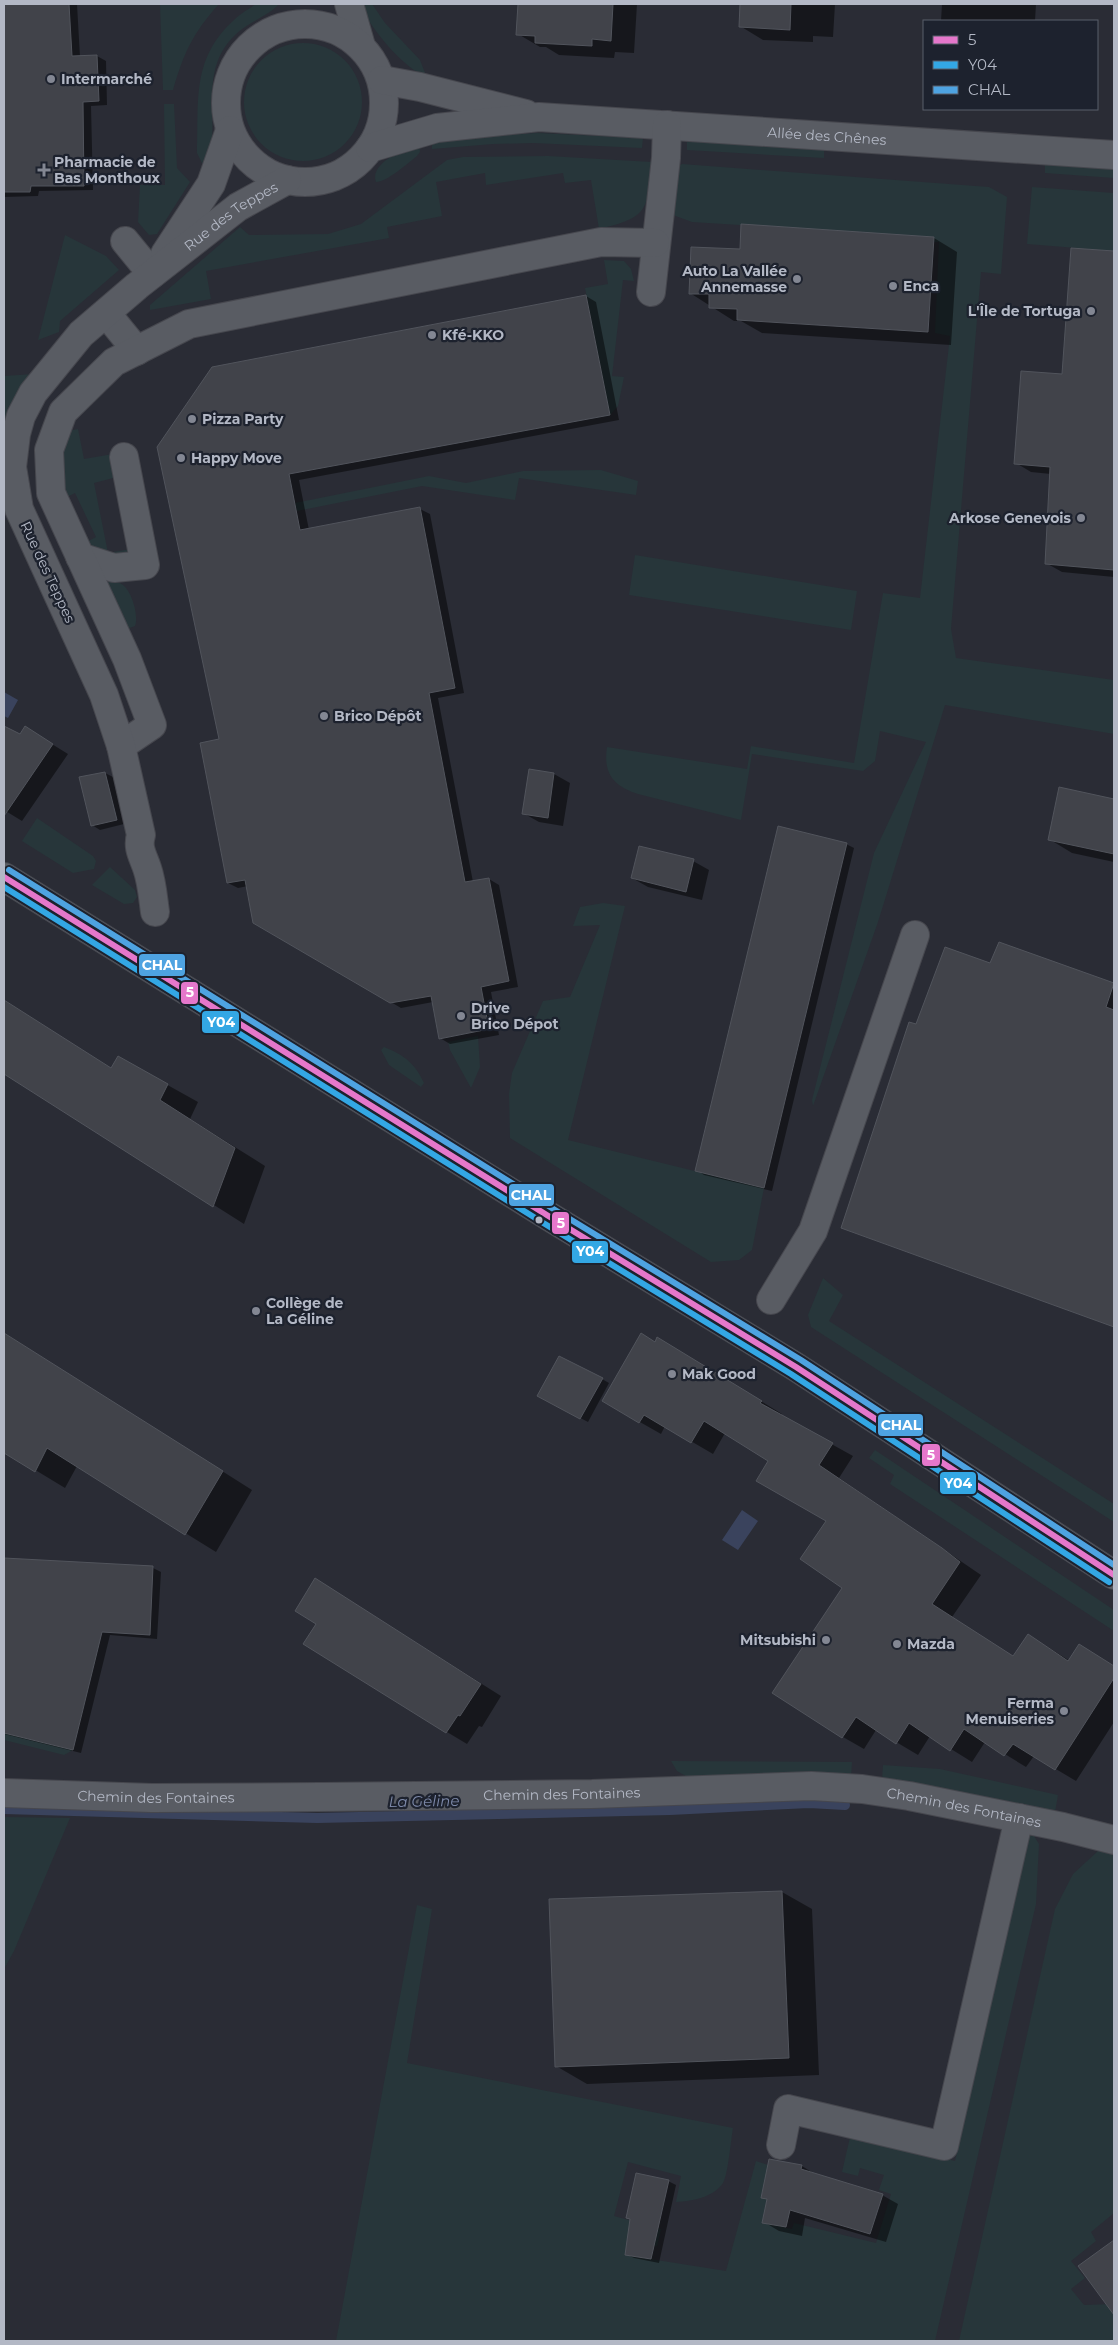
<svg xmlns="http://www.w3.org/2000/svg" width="1118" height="2345" viewBox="0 0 1118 2345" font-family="Montserrat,sans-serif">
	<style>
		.green { fill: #27363a }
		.water { fill: #3a435d }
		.shadow { fill: #0007 }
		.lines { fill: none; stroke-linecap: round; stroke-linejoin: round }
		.stream { stroke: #3a435d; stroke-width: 10 }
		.building { fill: #41434a; stroke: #51545c }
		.minor-casing { stroke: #46474e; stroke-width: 30 }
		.major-casing { stroke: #474951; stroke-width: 30 }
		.minor { stroke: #595c63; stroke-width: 28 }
		.major { stroke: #5b5e65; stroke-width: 28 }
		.bus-1-casing { stroke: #1d222e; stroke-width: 10 }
		.bus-2-casing { stroke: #1d222e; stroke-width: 10 }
		.bus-3-casing { stroke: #1d222e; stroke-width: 10 }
		.bus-1 { stroke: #e577cb; stroke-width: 6 }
		.bus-2 { stroke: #33a7e4; stroke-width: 6 }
		.bus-3 { stroke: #4ea3e1; stroke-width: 6 }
		.poi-dot { fill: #838793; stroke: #1d222e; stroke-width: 2 }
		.bus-dot { fill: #b3b8c5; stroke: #1d222e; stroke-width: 2 }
		.labels { text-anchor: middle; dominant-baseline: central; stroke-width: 4.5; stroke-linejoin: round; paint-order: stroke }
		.poi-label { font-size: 14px; font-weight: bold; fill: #b3b8c5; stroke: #1d222e; text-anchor: start }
		.street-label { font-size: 14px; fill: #b3b8c5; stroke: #1d222e }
		.water-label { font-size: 15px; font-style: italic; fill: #7e8aaa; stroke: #1d222e }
		.line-badge { stroke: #1d222e; stroke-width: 2 }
		.badge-label { font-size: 14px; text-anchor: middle; font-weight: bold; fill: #fff }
	</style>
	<rect width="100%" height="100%" fill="#2a2c35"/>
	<path class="green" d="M 160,4 L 219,4 C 193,33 184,52 173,90 L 163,90 Z
		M 256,4 L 279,4 C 267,17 248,22 235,35 C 197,72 221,119 208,162 L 202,163 L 197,153 C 199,101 191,59 234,20 C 241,13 249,9 256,4 Z
		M 360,4 L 372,4 L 385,23 L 420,60 L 427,78 C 401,65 372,31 360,4 Z
		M244 102a59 59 0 1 1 118 0a59 59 0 1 1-118 0Z
		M 164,104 L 174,104 L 177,168 L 190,182 L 157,234 L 149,235 L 138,222 L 140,185 L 165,185 Z
		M 537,133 L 643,138 L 642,148 L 533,143 L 493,144 L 432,149 L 432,140 Z
		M 687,141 L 824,150 L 824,158 L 687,150 Z
		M 419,144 L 420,152 L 417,156 C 408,163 387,182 376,182 C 369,163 405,149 419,144 Z
		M 548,156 L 652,162 C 647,211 649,217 599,229 L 591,180 L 565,183 L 563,173 L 486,185 L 485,173 L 436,182 L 442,216 L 387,227 L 389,238 L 206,271 L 211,299 L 150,310 L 150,305 L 240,227 L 249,235 L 328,234 L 361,224 L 447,160 L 463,157 Z
		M 1045,162 L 1114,167 L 1114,178 L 1045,173 Z
		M 682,164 L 989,187 L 1007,197 L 1001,274 L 981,272 L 951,629 L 956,658 L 1114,680 L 1114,734 L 945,705 L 878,922 L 813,1106 L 812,1100 L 874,853 L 926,742 L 880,731 L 875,761 L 863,771 L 752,754 L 741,820 L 638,794 C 613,786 603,773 607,747 L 747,769 L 751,746 L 854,763 L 883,593 L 920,598 L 950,336 L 935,333 L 939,242 L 934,242 L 934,237 L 692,222 L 673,215 L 677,167 Z
		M 1032,187 L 1114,193 L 1114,251 L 1027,244 Z
		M 65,235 L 106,256 L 119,270 L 60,321 L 59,332 L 38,340 Z
		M 604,260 L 624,261 L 631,269 L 634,281 L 623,280 L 612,376 L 624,377 L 618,406 L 610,415 L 585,288 L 608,284 Z
		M 34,374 L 4,438 L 4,376 Z
		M 78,429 L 84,459 L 113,454 L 117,477 L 94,483 L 108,553 L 131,549 L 127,555 L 105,561 L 85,543 L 96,537 L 75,493 L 63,499 L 61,459 L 68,431 Z
		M 601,470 L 638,481 L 636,495 L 519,478 L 515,500 L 422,486 L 297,511 L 295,503 L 429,476 L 466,483 L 523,471 Z
		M 635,555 L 857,591 L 851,630 L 629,595 Z
		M 108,580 C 113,581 119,582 123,585 C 132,592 139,616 135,626 L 124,630 L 105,584 Z
		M 37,818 L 93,856 L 96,861 L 94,869 L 73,873 L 22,841 Z
		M 110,867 L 135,890 L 137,897 L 133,903 L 124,904 L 92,885 Z
		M 603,903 L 625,906 L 568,1140 L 764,1188 L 752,1250 L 739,1260 L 711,1262 L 510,1138 L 509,1094 L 512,1073 L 543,1001 L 570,997 L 600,925 L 573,926 L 580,907 Z
		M 478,1036 L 480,1067 L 471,1088 L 450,1050 L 448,1042 Z
		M 384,1047 C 404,1055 415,1063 424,1083 L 421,1087 L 389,1065 L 381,1050 Z
		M 823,1278 L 843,1295 L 829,1321 L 1114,1504 L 1114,1522 L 811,1327 L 808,1315 Z
		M 875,1450 L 1114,1610 L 1114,1631 L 890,1484 L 894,1475 L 869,1458 Z
		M 4,1733 L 73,1750 L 64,1755 L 4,1740 Z
		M 671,1761 L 852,1762 L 851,1777 L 686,1776 L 677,1771 Z
		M 883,1765 L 940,1769 L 1058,1795 L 1055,1812 L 882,1780 Z
		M 4,1817 L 70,1818 L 14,1951 L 4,1969 Z
		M 1026,1836 L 1034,1836 L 1039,1844 L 1036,1904 L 935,2341 L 336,2341 L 417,1905 L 432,1909 L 407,2063 L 733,2128 C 731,2139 728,2175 723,2183 C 713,2198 691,2201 676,2202 L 681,2176 L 628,2162 L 614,2216 L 661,2229 L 657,2246 L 627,2242 L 625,2255 L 726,2271 L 756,2161 L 768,2165 L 767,2199 L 762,2223 L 792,2229 L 794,2223 L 876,2243 L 891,2194 L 879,2190 L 884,2175 L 860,2168 L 858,2176 L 842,2172 L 850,2137 L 955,2161 Z
		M 1098,1851 L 1114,1855 L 1114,2213 L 1091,2232 L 1096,2241 L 1071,2261 L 1085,2278 L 1071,2289 L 1084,2305 L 1114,2304 L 1114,2341 L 959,2341 L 1055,1909 L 1073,1874 Z"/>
	<path class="water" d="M 4,692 L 18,700 L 8,718 L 4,716 Z
		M 742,1510 L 758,1521 L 738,1550 L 722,1540 Z"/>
	<path class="shadow" d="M 4,4 L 77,4 L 80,57 L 97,56 L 106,61 L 107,105 L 91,106 L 93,190 L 39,191 L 38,196 L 4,197 Z
		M 519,4 L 637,4 L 634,53 L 615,52 L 614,58 L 559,55 L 546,47 L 540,47 L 518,34 Z
		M 741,4 L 835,4 L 833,37 L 813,36 L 813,42 L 763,40 L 740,26 Z
		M 942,4 L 1036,4 L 1035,21 L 941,21 Z
		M 934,238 L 957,252 L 951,345 L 762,333 L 741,321 L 734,321 L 690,293 L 741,251 Z
		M 1073,249 L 1114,252 L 1114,577 L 1062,572 L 1046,563 L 1051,474 L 1031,472 L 1016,463 L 1063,375 Z
		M 586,296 L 596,302 L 619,420 L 299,480 L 309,530 L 420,509 L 430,514 L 464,693 L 438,698 L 473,882 L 489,879 L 499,885 L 518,987 L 491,992 L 499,1035 L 450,1044 L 440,1038 L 433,1002 L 401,1008 L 255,922 L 248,886 L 238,888 L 228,883 L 221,740 L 159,447 Z
		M 4,727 L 20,736 L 26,728 L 68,754 L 22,821 L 4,810 L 4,758 L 8,752 L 4,749 Z
		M 530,771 L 554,774 L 570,783 L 563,826 L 539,822 L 523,813 Z
		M 105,773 L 113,777 L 124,824 L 100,830 L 92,825 Z
		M 1060,789 L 1114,800 L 1114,862 L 1072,853 L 1049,839 Z
		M 846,844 L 854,848 L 772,1191 L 704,1175 L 697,1170 Z
		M 693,861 L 709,870 L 702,900 L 648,887 L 632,878 Z
		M 999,943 L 1114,984 L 1114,1327 L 850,1231 L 917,1026 L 990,965 Z
		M 4,1000 L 112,1069 L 119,1058 L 198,1102 L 190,1119 L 265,1166 L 244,1224 L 4,1072 Z
		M 4,1333 L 252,1490 L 216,1552 L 77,1466 L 65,1488 L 4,1451 Z
		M 655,1343 L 679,1351 L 782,1414 L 781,1416 L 853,1456 L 839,1478 L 981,1575 L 952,1617 L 1014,1657 L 1028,1635 L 1070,1661 L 1100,1658 L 1114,1666 L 1114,1722 L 1076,1781 L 1034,1756 L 1026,1767 L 985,1742 L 972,1762 L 930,1736 L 918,1755 L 876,1730 L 864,1749 L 843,1737 L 844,1587 L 827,1520 L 770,1461 L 725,1433 L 713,1454 L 665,1426 L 661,1434 L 603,1401 Z
		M 602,1379 L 609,1383 L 588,1422 L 546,1400 Z
		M 4,1558 L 153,1568 L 161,1572 L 157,1639 L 110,1635 L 81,1753 L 4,1734 Z
		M 336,1592 L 501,1696 L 482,1727 L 479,1726 L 467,1744 L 447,1732 Z
		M 782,1892 L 812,1909 L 819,2075 L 587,2084 L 556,2066 L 550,1900 Z
		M 770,2160 L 802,2166 L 816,2175 L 882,2195 L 898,2204 L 886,2242 L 805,2218 L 802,2236 L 779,2231 L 764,2222 L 768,2200 L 763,2197 Z
		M 668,2181 L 676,2185 L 659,2263 L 634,2258 L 626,2254 L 632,2220 Z
		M 1114,2241 L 1114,2304 L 1103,2298 L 1080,2266 Z"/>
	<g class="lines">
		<path class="stream" d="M 4,1809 L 317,1818 L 670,1810 L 809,1803 L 845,1805"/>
	</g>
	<path class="building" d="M 4,4 L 69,4 L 72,56 L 97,55 L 99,101 L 83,102 L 84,186 L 31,186 L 30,192 L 4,192 Z
		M 518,4 L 613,4 L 611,41 L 592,39 L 592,46 L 535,43 L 535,36 L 516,35 Z
		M 740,4 L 791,4 L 790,30 L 739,27 Z
		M 741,224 L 934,237 L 928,332 L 737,320 L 737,309 L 709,308 L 709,294 L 689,294 L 691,247 L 740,249 Z
		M 1071,248 L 1114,251 L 1114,570 L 1045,564 L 1050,467 L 1014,464 L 1021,371 L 1062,374 Z
		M 586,295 L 610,415 L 289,474 L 300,530 L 420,507 L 455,688 L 429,693 L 465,882 L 489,878 L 509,981 L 481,987 L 489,1029 L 439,1039 L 431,996 L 390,1003 L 253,923 L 245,880 L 227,883 L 200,743 L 219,739 L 157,447 L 212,367 Z
		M 4,726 L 20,734 L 25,726 L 53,744 L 4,816 Z
		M 529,769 L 554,773 L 548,818 L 522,814 Z
		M 105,772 L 117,820 L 91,826 L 79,777 Z
		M 1059,787 L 1114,799 L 1114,854 L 1048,840 Z
		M 778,826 L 847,843 L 764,1188 L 695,1171 Z
		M 639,846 L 694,859 L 686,892 L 631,878 Z
		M 999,942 L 1114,983 L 1106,1007 L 1114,1010 L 1114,1327 L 841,1228 L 909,1022 L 916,1024 L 945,947 L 990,963 Z
		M 4,1000 L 111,1068 L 118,1056 L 168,1084 L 160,1100 L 235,1148 L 213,1207 L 4,1074 Z
		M 4,1333 L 223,1471 L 185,1535 L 47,1448 L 35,1472 L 4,1453 Z
		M 641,1333 L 655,1342 L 657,1337 L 762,1401 L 760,1403 L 833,1443 L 819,1465 L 942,1548 L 960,1562 L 932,1604 L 1013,1656 L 1028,1634 L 1068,1661 L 1079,1644 L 1114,1666 L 1114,1678 L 1055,1770 L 1013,1744 L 1004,1756 L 964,1729 L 950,1751 L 909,1723 L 896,1744 L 856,1717 L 842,1738 L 772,1693 L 842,1588 L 800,1559 L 826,1521 L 756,1481 L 768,1461 L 704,1421 L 691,1443 L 644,1415 L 639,1423 L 602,1401 Z
		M 559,1356 L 603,1378 L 580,1419 L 537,1396 Z
		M 4,1558 L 153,1566 L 150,1635 L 102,1632 L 73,1750 L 4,1733 Z
		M 315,1578 L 481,1684 L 460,1716 L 458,1715 L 446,1733 L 303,1644 L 316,1624 L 295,1611 Z
		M 782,1891 L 789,2058 L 555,2067 L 549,1899 Z
		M 769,2159 L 802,2165 L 801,2169 L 883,2194 L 870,2234 L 790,2210 L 786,2227 L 762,2223 L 767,2199 L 761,2198 Z
		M 636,2173 L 669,2180 L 651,2259 L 625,2255 L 630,2219 L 626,2218 Z
		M 1114,2240 L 1114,2315 L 1078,2266 Z"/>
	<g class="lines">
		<defs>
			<g id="minor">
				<path d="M 349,4 L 361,46"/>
				<circle cx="305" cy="103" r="79"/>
				<path d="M 382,80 L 420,87 L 526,114"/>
				<path id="s1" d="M 370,148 L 437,128 L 539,117 L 1114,155"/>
				<path d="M 125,241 L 152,274"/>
				<path d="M 165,254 L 211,184 L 230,130"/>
				<path d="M 651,292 L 666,158 L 667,125"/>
				<path d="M 106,313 L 137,351"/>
				<path d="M 80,557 L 114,568 L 145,565 L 124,457"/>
				<path d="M 121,746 L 152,725 L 127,659 L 51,493 L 49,450 L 63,412 L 114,362 L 189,324 L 601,242 L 655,243"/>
				<path id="s2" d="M 155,912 C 153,898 152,882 147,868 C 143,856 137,848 141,835 L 121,746 L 104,695 L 19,509 L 12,467 L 16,434 L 21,416 L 33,393 L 81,334 L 137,286 L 238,207 L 287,180"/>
				<path d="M 771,1300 L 813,1231 L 915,935"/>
				<path id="s3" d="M 4,1793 L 152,1798 L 320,1797 L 592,1794 L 811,1786 L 862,1789 L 909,1796 L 1063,1827 L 1114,1840"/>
				<path d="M 781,2145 L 788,2109 L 944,2146 L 1019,1818"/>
			</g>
			<path id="major" d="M 4,877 L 550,1217 L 796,1367 L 1114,1575"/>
		</defs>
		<use href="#minor" class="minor-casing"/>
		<use href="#major" class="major-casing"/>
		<use href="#minor" class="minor"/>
		<use href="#major" class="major"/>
		<defs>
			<path id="bus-1" d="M 4,877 L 550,1217 L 796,1367 L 1114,1575"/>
			<path id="bus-2" d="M 4,887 L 545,1224 L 791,1374 L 1109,1582"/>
			<path id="bus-3" d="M 9,870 L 555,1210 L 801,1360 L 1114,1565"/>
		</defs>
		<use href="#bus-1" class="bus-1-casing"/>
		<use href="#bus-2" class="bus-2-casing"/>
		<use href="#bus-3" class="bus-3-casing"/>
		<use href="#bus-1" class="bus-1"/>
		<use href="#bus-2" class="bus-2"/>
		<use href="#bus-3" class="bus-3"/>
	</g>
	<g class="poi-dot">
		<circle cx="51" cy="79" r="5"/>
		<path d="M41.5 162.5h5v5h5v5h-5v5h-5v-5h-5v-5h5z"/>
		<circle cx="797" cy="279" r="5"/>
		<circle cx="893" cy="286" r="5"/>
		<circle cx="1091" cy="311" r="5"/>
		<circle cx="432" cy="335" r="5"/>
		<circle cx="192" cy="419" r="5"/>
		<circle cx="181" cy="458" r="5"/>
		<circle cx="1081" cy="518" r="5"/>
		<circle cx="324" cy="716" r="5"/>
		<circle cx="461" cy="1016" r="5"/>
		<circle cx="256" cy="1311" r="5"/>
		<circle cx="672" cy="1374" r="5"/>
		<circle cx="826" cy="1640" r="5"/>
		<circle cx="897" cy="1644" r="5"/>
		<circle cx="1064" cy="1711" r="5"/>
	</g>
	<circle class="bus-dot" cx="539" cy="1220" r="4.5"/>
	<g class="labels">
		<g class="poi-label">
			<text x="61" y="79">Intermarché</text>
			<text x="54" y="162">Pharmacie de<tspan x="54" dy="16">Bas Monthoux</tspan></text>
			<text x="787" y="271" text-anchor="end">Auto La Vallée<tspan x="787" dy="16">Annemasse</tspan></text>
			<text x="903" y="286">Enca</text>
			<text x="1081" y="311" text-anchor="end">L'Île de Tortuga</text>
			<text x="442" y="335">Kfé-KKO</text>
			<text x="202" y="419">Pizza Party</text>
			<text x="191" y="458">Happy Move</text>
			<text x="1071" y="518" text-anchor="end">Arkose Genevois</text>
			<text x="334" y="716">Brico Dépôt</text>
			<text x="471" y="1008">Drive<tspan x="471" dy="16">Brico Dépot</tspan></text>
			<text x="266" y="1303">Collège de<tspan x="266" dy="16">La Géline</tspan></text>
			<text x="682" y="1374">Mak Good</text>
			<text x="816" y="1640" text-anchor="end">Mitsubishi</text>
			<text x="907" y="1644">Mazda</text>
			<text x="1054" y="1703" text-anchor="end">Ferma<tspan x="1054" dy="16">Menuiseries</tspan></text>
		</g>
		<g class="street-label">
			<text stroke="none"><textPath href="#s1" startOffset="461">Allée des Chênes</textPath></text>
			<text stroke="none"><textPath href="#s2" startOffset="816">Rue des Teppes</textPath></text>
			<text transform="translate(48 572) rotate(65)">Rue des Teppes</text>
			<text stroke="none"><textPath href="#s3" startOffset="558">Chemin des Fontaines</textPath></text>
			<text stroke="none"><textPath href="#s3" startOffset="152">Chemin des Fontaines</textPath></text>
			<text stroke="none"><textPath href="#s3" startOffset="962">Chemin des Fontaines</textPath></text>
		</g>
		<g class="water-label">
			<text transform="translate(424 1801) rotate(-1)">La Géline</text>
		</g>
	</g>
	<g class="line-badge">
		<rect x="138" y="953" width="48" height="24" rx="5" fill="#4ea3e1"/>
		<rect x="180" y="981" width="19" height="24" rx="5" fill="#e577cb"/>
		<rect x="201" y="1010" width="39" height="24" rx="5" fill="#33a7e4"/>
		<rect x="508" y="1183" width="47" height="24" rx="5" fill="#4ea3e1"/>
		<rect x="551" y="1211" width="19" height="24" rx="5" fill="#e577cb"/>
		<rect x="571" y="1240" width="38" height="24" rx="5" fill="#33a7e4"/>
		<rect x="877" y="1413" width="47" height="24" rx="5" fill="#4ea3e1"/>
		<rect x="921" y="1443" width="20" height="24" rx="5" fill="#e577cb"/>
		<rect x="939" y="1471" width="38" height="24" rx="5" fill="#33a7e4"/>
	</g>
	<g class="badge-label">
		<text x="162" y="970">CHAL</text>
		<text x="190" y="997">5</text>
		<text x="221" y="1027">Y04</text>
		<text x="531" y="1200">CHAL</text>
		<text x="561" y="1228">5</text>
		<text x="590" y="1256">Y04</text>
		<text x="901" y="1430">CHAL</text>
		<text x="931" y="1460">5</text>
		<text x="958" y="1488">Y04</text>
	</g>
	<rect width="1118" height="2345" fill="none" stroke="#b3b8c5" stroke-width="10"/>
	<rect x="923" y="20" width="175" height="90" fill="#1d222e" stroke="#595e6a"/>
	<rect x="933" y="36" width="25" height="8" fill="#e577cb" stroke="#595e6a"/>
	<text x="968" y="45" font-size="15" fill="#b3b8c5">5</text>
	<rect x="933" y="61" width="25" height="8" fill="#33a7e4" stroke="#595e6a"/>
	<text x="968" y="70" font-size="15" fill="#b3b8c5">Y04</text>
	<rect x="933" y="86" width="25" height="8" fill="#4ea3e1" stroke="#595e6a"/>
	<text x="968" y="95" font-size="15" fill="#b3b8c5">CHAL</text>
</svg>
